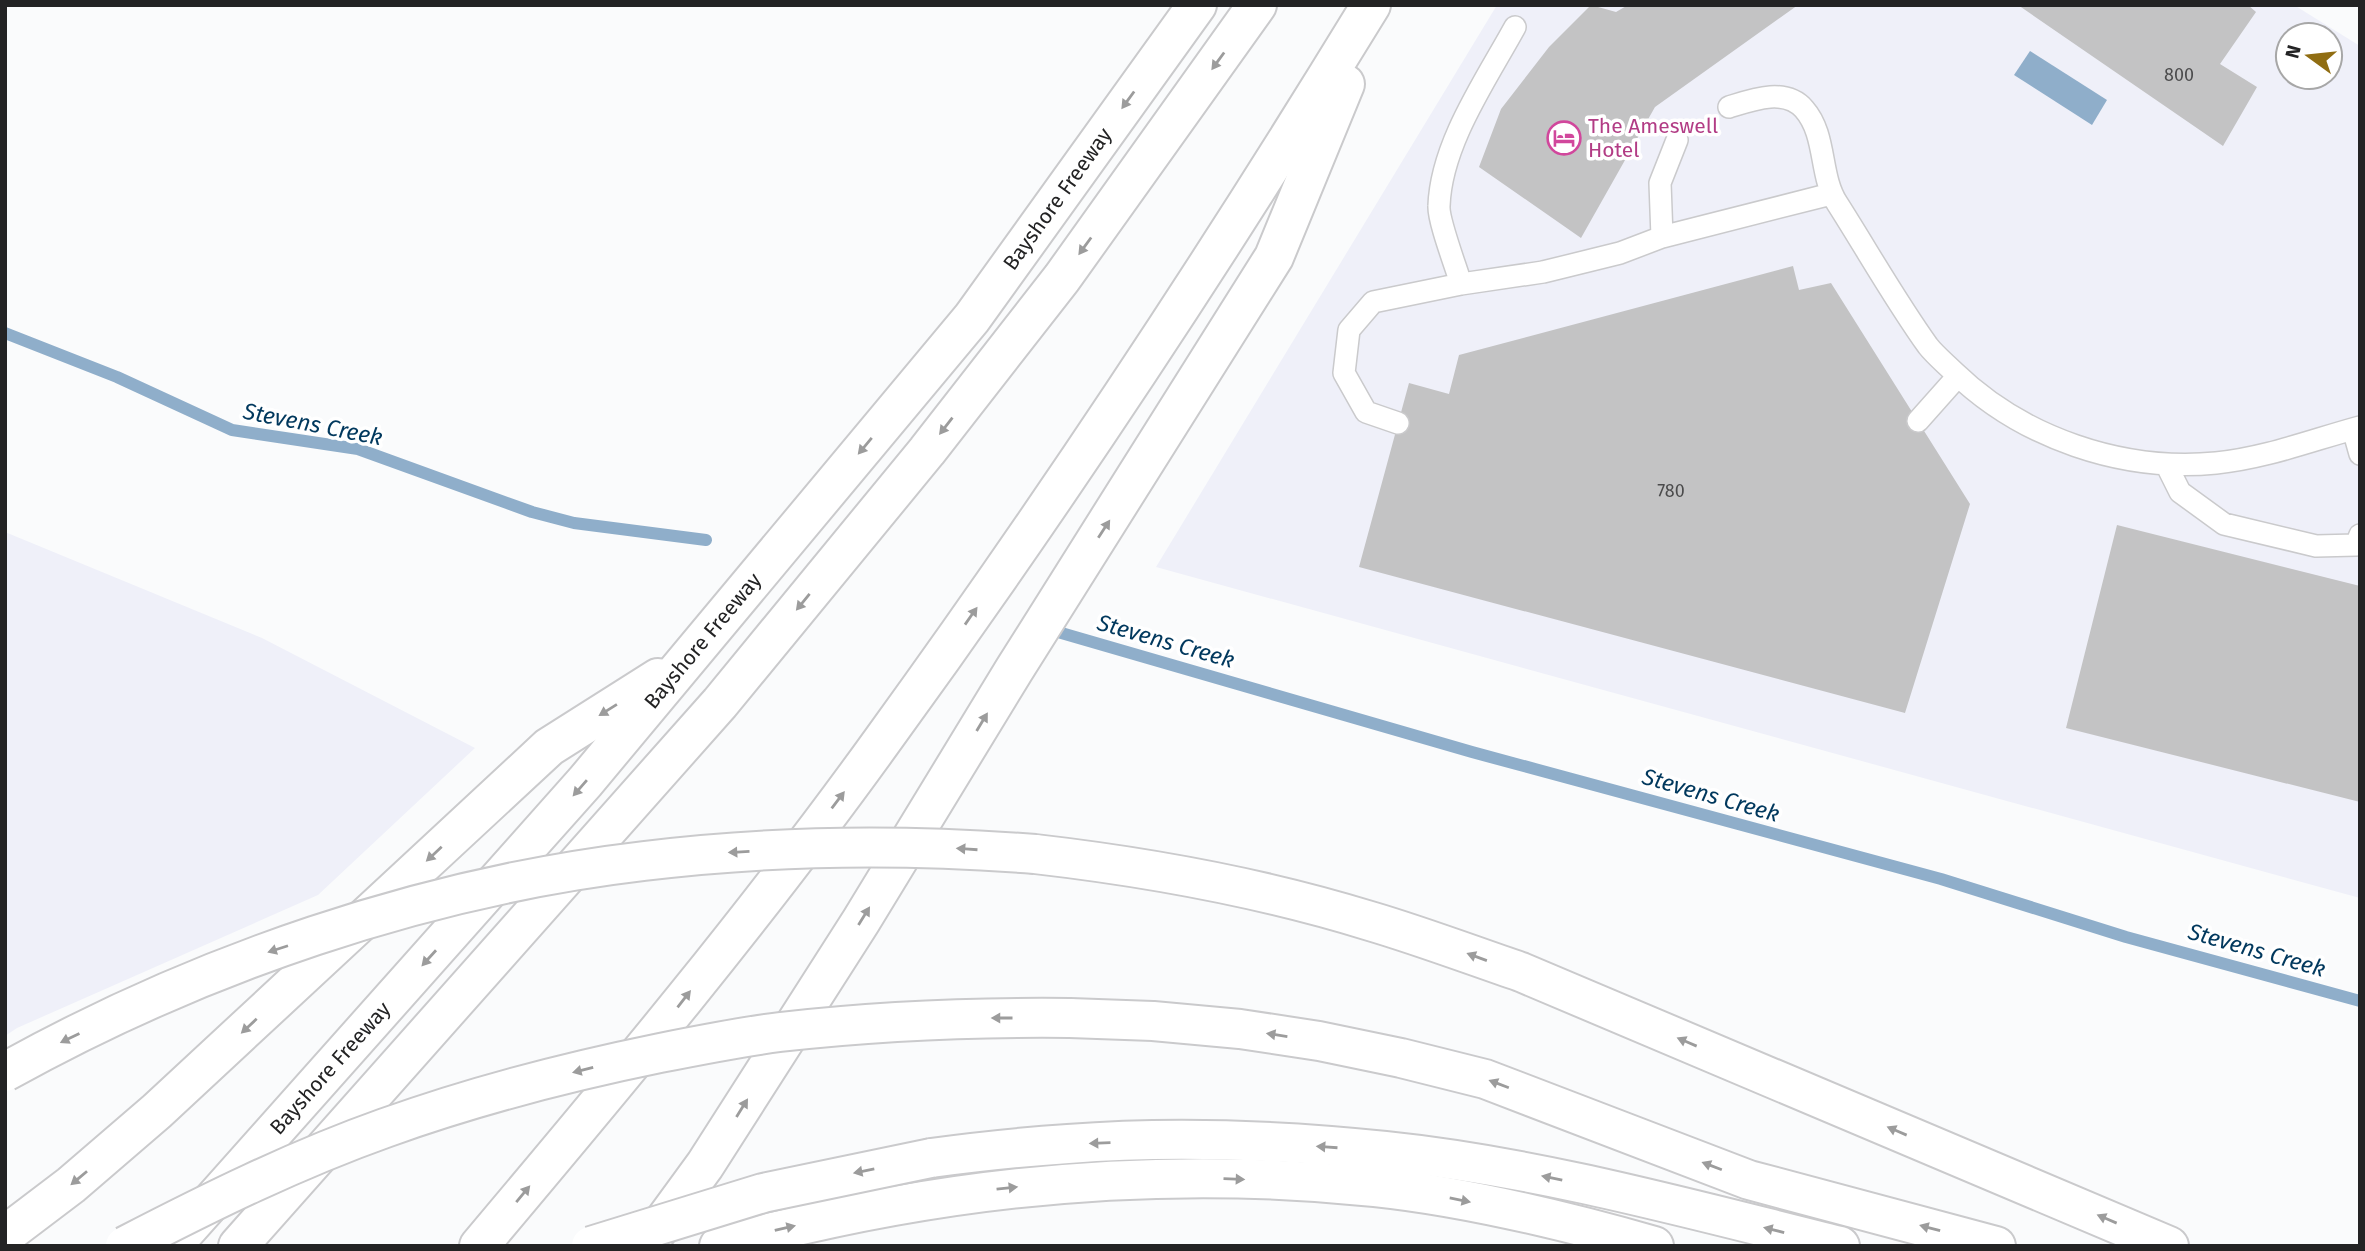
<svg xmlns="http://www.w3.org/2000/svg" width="2365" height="1251" viewBox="0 0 2365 1251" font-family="'Fira Sans',sans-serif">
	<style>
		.built { fill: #eff0f9; fill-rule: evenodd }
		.water { fill: #8faeca }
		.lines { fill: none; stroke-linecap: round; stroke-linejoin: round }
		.stream { stroke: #8faeca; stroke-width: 12 }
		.building { fill: #c3c3c4 }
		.service-casing { stroke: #cacacc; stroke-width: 24 }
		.motorway-casing { stroke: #cacacc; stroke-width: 42 }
		.service { stroke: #fff; stroke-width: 21 }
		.motorway { stroke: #fff; stroke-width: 38 }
		.motorway-bridge-casing { stroke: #cacacc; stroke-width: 42; stroke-linecap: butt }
		.motorway-bridge { stroke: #fff; stroke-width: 38 }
		.oneway { fill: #9c9c9c }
		.labels { text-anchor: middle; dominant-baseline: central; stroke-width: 7; stroke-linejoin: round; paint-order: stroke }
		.number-label { font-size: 18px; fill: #4b4b4c }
		.hotel-label { font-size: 21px; fill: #b23c85; stroke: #fff; text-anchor: start }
		.street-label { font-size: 21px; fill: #232324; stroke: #fff }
		.water-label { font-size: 23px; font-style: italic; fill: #01385d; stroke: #fff }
	</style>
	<rect width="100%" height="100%" fill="#fafbfc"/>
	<path class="built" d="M 1497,5 L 2294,5 L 2360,46 L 2360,898 L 1156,567 ZM 2288,35 L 2330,35 L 2330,77 L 2288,77 Z
		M 5,532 L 262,638 L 475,748 L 318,895 L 17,1028 L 5,1036 Z"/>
	<path class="water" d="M 2030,51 L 2107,100 L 2092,125 L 2014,75 Z"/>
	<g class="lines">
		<path class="stream" d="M 5,333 L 117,377 L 232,430 L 358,449 L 532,512 L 574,523 L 706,540
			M 1051,630 L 1472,752 L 1941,879 L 2126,937 L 2360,1001"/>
	</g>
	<path class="building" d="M 1591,5 L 1616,12 L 1628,5 L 1798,5 L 1655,107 L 1581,238 L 1479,167 L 1501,109 L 1549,47 Z
		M 2018,5 L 2248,5 L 2256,12 L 2220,64 L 2257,87 L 2223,146 Z
		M 1793,266 L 1799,290 L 1831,283 L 1970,504 L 1905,713 L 1359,567 L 1409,383 L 1449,394 L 1459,355 Z
		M 2117,525 L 2360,586 L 2360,802 L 2066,728 Z"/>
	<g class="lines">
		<defs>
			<path id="service" d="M 1729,107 C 1751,100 1785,87 1804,109 C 1827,135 1819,175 1837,203 C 1867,250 1895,300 1928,346 C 1935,355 1946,364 1954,372 C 2022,438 2122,472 2216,463 C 2266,458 2312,440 2360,427
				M 1662,237 L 1660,183 L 1677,140
				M 1461,284 C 1456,267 1438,220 1439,206 C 1441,144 1486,80 1515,27
				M 1918,421 L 1958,376
				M 1398,423 L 1366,412 L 1344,373 L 1349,330 L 1373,302 L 1461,284 L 1543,272 L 1620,253 L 1662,237 L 1831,194
				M 2353,429 L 2360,454
				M 2167,466 L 2180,492 L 2224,524 L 2316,546 L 2356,545 L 2360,535"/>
			<g id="motorway">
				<path d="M 1035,854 C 1148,867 1260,887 1370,921 C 1421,936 1471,955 1521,972 L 2169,1246"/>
				<path d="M 1070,1018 L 1153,1021 L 1240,1029 L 1319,1041 L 1401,1058 L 1485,1079 L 1749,1180 L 1996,1246"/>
				<path d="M 931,1158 C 976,1152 1022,1147 1068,1144 C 1172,1136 1280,1140 1385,1151 C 1539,1167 1690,1209 1840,1246"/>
				<path d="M 5,1235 L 71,1185 L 157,1111 L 549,747 L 658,678"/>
				<path d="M 651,1239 L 705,1165 L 861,921 L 1014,670 L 1274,257 L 1345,84"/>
				<path id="s1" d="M 172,1246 L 585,782 L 972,318 L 1197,5"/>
				<path d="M 238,1246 L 720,703 L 927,451 L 1062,278 L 1257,5"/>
				<path d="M 479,1246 C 618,1081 756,916 882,741 C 1055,503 1217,257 1371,5"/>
				<path d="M 719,1246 C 932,1187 1153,1164 1375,1187 C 1469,1197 1563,1220 1654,1246"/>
			</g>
		</defs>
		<use href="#service" class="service-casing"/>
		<use href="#motorway" class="motorway-casing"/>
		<use href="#service" class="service"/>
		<use href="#motorway" class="motorway"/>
		<defs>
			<path id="motorway-bridge" d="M 5,1072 C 199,964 423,887 644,861 C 774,845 904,844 1035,854
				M 125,1246 C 210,1202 295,1160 385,1128 C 474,1096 567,1072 660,1053 C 700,1045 740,1037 780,1032 C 877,1021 973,1017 1070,1018
				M 591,1246 L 763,1193 L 931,1158"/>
		</defs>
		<use href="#motorway-bridge" class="motorway-bridge-casing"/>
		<use href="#motorway-bridge" class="motorway-bridge"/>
	</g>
	<defs><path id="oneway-solid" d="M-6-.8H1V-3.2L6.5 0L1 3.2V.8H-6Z" transform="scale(1.75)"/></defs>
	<g class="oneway">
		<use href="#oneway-solid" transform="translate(1218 61) rotate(126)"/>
		<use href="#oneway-solid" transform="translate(1128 100) rotate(126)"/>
		<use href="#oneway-solid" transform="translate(1085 246) rotate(126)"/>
		<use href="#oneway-solid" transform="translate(946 426) rotate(128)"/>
		<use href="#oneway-solid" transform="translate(865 446) rotate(130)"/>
		<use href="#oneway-solid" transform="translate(1104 529) rotate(-57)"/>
		<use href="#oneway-solid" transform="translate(803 602) rotate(129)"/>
		<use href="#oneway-solid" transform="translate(971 616) rotate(-55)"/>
		<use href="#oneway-solid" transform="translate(608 710) rotate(148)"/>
		<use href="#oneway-solid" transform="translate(982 722) rotate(-59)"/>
		<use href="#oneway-solid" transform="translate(580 788) rotate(131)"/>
		<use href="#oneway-solid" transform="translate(838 800) rotate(-53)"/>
		<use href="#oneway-solid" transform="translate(967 849) rotate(-176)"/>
		<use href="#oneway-solid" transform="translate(739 852) rotate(177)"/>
		<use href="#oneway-solid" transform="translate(434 854) rotate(137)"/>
		<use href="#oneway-solid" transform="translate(864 916) rotate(-58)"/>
		<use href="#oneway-solid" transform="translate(278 949) rotate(162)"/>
		<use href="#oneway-solid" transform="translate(1477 957) rotate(-160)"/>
		<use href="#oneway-solid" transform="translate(429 958) rotate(132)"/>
		<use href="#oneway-solid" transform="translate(684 999) rotate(-52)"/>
		<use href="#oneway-solid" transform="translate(1002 1018) rotate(180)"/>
		<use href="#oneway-solid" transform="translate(249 1026) rotate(137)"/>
		<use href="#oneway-solid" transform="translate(1277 1035) rotate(-171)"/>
		<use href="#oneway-solid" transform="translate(70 1038) rotate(154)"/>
		<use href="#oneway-solid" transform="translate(1687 1042) rotate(-157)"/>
		<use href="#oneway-solid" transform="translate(583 1070) rotate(166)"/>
		<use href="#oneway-solid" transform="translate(1499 1084) rotate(-159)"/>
		<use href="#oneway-solid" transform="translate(742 1108) rotate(-58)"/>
		<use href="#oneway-solid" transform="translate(1897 1131) rotate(-157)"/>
		<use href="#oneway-solid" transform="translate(1100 1143) rotate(178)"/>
		<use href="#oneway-solid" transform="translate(1327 1147) rotate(-176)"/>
		<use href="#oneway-solid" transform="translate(1712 1166) rotate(-159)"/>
		<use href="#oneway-solid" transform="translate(864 1171) rotate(169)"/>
		<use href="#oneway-solid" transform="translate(79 1178) rotate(140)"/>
		<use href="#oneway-solid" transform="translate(1552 1178) rotate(-168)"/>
		<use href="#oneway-solid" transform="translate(1234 1179) rotate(2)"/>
		<use href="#oneway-solid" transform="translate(1007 1188) rotate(-6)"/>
		<use href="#oneway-solid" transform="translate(523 1194) rotate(-50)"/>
		<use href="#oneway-solid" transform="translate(1460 1200) rotate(11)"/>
		<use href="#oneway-solid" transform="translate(2107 1219) rotate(-157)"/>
		<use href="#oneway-solid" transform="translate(785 1228) rotate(-13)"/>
		<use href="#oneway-solid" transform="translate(1930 1228) rotate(-165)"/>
		<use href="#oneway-solid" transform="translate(1774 1230) rotate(-166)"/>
	</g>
	<defs>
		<symbol id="hotel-ring" viewBox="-11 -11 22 22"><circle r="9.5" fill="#fff" stroke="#d1479c" stroke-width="1.5"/><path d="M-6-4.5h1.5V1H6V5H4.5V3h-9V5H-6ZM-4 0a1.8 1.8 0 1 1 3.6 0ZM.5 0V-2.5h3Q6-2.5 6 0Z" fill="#d1479c"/></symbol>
	</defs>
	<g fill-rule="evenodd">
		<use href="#hotel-ring" x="1545" y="119" width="38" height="38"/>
	</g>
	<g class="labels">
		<g class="number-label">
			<text x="2179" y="75">800</text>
			<text x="1671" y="491">780</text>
		</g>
		<g class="hotel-label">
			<text x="1588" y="126">The Ameswell<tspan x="1588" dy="24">Hotel</tspan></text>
		</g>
		<g class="street-label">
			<text stroke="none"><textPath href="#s1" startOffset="1372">Bayshore Freeway</textPath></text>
			<text stroke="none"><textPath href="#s1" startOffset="805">Bayshore Freeway</textPath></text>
			<text stroke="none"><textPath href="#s1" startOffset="238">Bayshore Freeway</textPath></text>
		</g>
		<g class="water-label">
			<text transform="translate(313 424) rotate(11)">Stevens Creek</text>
			<text transform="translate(1166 641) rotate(16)">Stevens Creek</text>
			<text transform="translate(1711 795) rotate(16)">Stevens Creek</text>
			<text transform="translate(2257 950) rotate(16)">Stevens Creek</text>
		</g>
	</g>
	<rect width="2365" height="1251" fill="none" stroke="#232324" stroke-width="14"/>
	<g transform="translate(2309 56) rotate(285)"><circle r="33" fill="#ffffff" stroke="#a7a7a7" stroke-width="2"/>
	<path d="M0-5L12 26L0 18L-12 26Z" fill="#906d12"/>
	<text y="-10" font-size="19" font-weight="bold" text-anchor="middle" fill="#232324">N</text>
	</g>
</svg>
